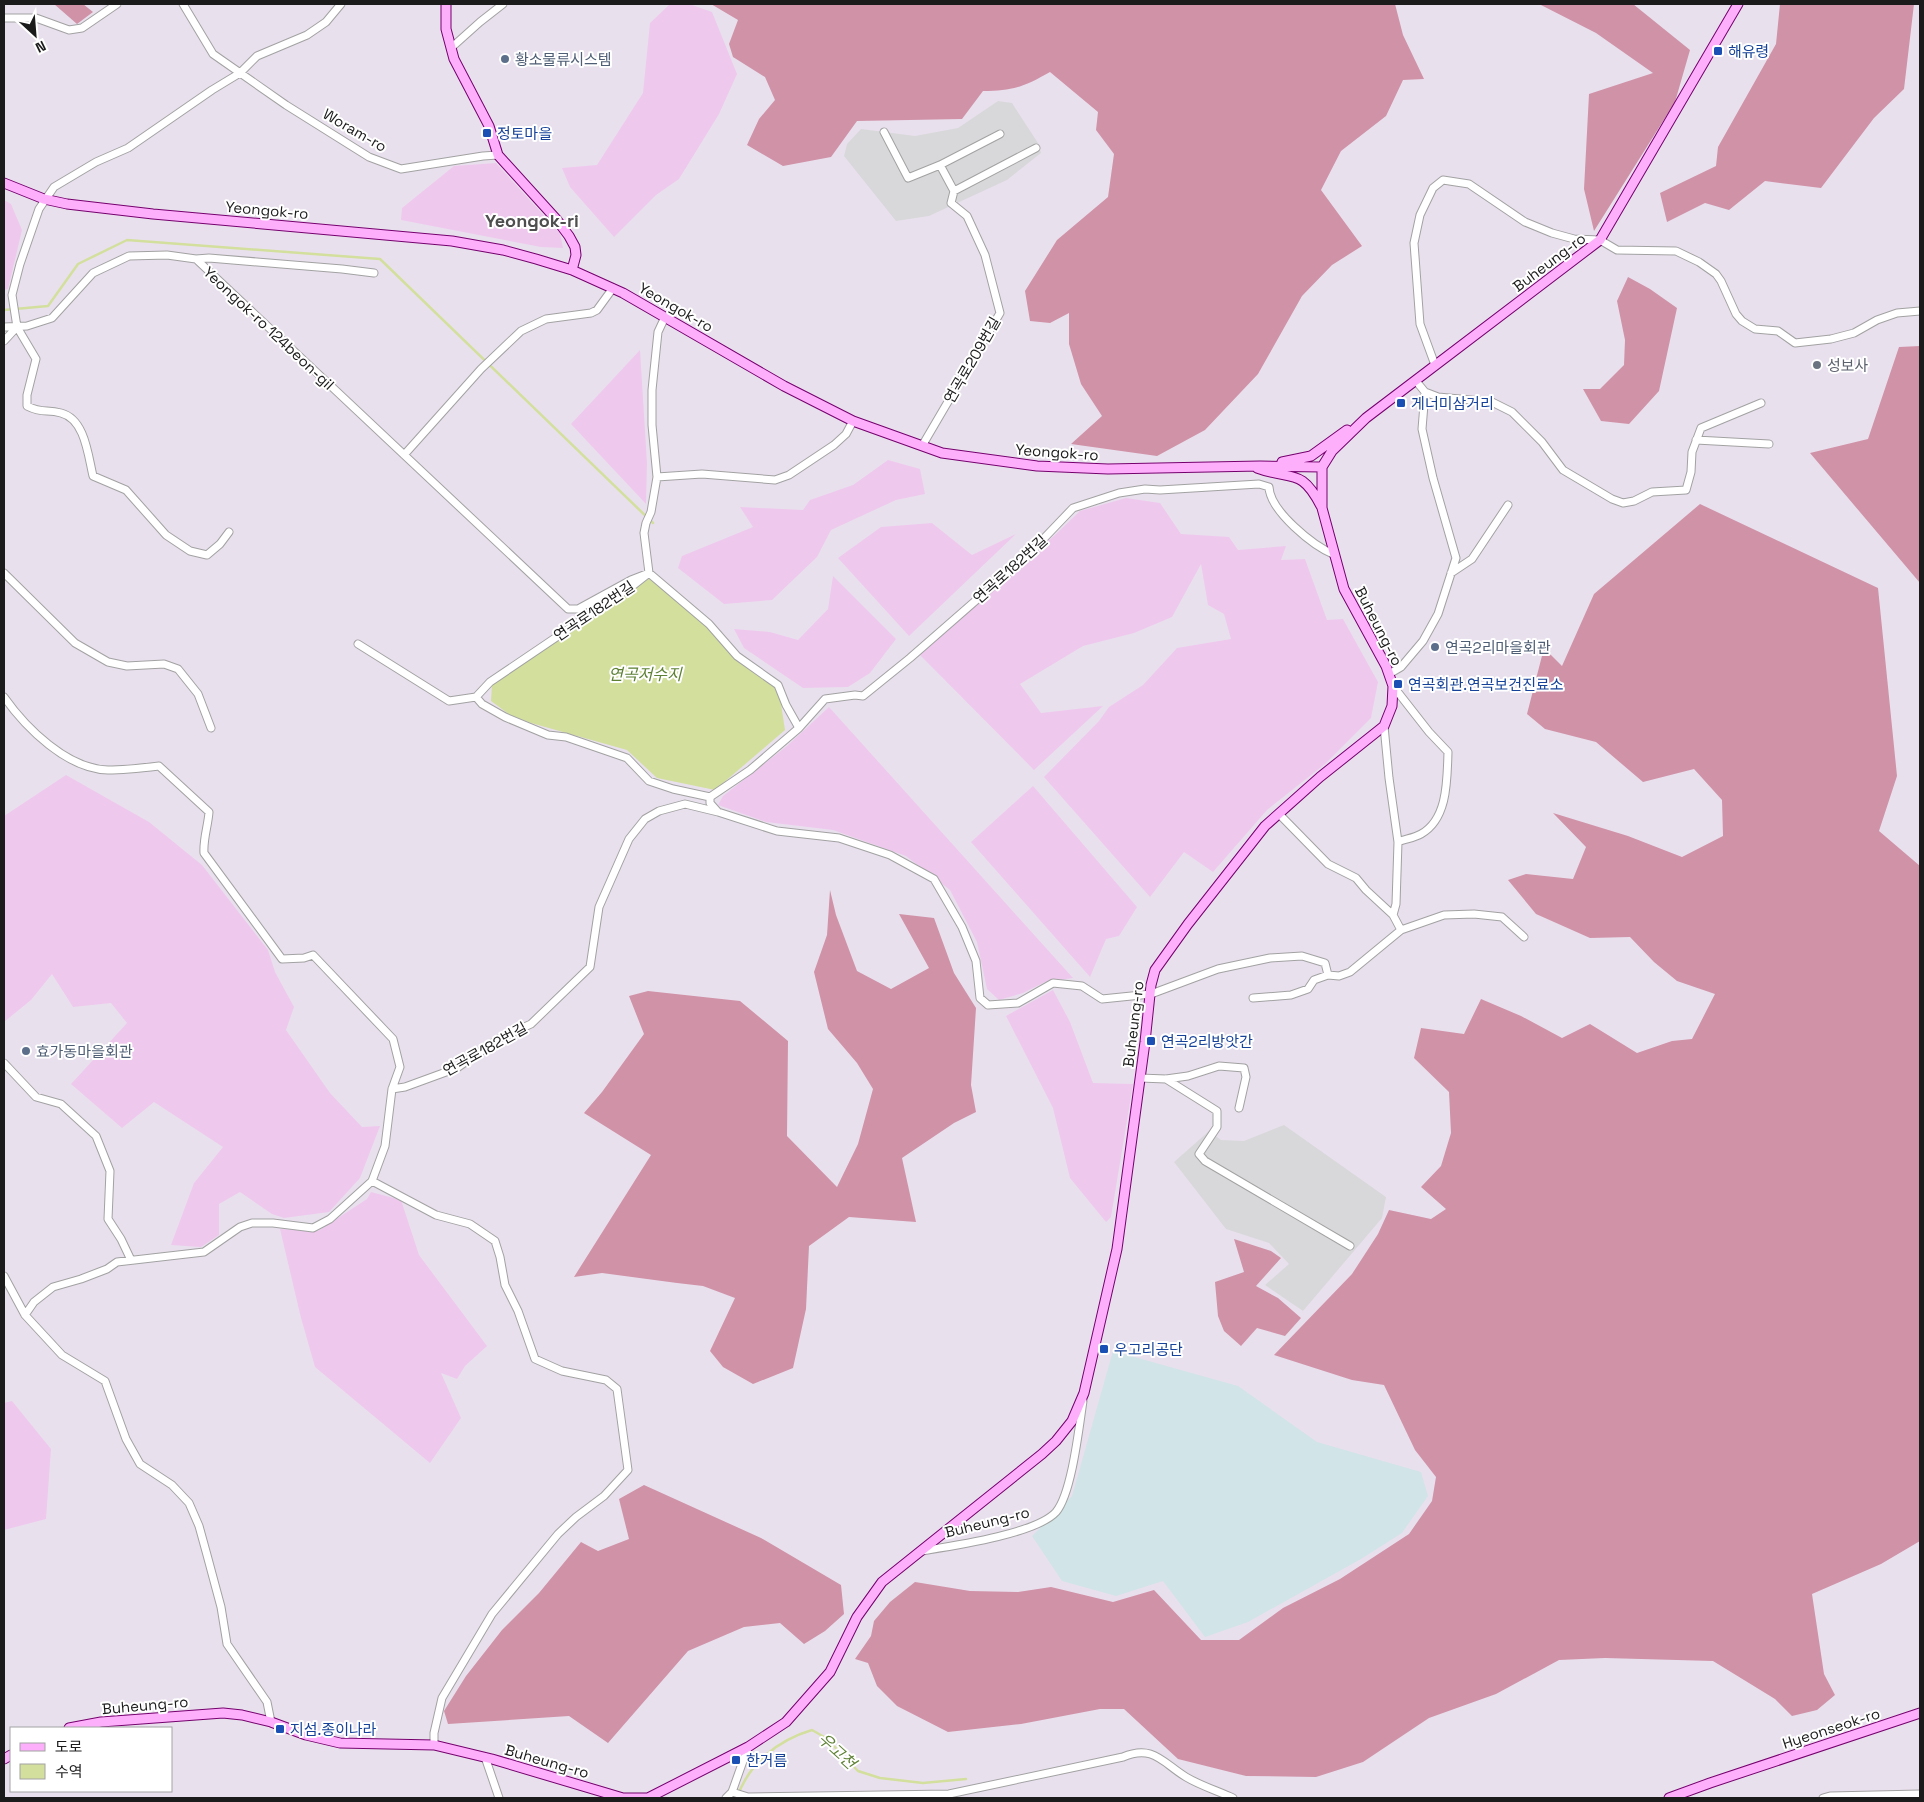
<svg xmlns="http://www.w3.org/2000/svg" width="1924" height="1802" viewBox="0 0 1924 1802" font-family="'Space Grotesk','Noto Sans KR',sans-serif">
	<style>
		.residential { fill: #d8d8da }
		.industrial { fill: #d1e4e7 }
		.farmland { fill: #eec9ed }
		.forest { fill: #d092a7 }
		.water { fill: #d3df9d }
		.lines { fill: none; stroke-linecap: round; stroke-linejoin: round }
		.stream { stroke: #d3df9d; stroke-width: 2.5 }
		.street-casing { stroke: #a2a2a2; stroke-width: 9 }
		.secondary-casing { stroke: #75006d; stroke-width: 11 }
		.street { stroke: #fff; stroke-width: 7 }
		.secondary { stroke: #fdaffc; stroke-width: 9 }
		.transit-dot { fill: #1a4fb4; stroke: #fff; stroke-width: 2 }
		.service-dot { fill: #5c6f8a; stroke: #fff; stroke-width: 2 }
		.worship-dot { fill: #6b7280; stroke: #fff; stroke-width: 2 }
		.labels { text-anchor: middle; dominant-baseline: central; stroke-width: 4; stroke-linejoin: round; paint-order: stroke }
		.transit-label { font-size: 15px; fill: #164399; stroke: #fff; text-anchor: start }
		.service-label { font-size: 15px; fill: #4e5e75; stroke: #fff; text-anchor: start }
		.street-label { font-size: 15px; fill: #1b1b1b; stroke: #fff }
		.worship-label { font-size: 15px; fill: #5b616d; stroke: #fff; text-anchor: start }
		.water-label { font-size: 16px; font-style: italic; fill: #5d8034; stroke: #fff }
		.quarter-label { font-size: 18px; font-weight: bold; fill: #4e4e4e; stroke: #fff }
	</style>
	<rect width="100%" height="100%" fill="#e9e0ee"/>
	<path class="residential" d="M 998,101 L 1012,103 L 1038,143 L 1041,153 L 1007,180 L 929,216 L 896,221 L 844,156 L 847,144 L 861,129 L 915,136 L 958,128 Z
		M 1284,1125 L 1386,1197 L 1382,1218 L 1303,1311 L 1265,1285 L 1289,1264 L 1269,1243 L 1226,1229 L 1174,1162 L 1209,1131 L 1221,1140 L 1244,1141 Z"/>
	<path class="industrial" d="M 1113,1351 L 1238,1386 L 1317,1442 L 1421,1472 L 1428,1496 L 1402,1533 L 1361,1559 L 1248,1622 L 1205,1637 L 1163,1581 L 1116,1596 L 1062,1581 L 1032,1536 L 1072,1496 Z"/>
	<path class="farmland" d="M 670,4 L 689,4 L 712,12 L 737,74 L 719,114 L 679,179 L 656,195 L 614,237 L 570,187 L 562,168 L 597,165 L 643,93 L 650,23 Z
		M 496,163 L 560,233 L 563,248 L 541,247 L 401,220 L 402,208 L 454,166 Z
		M 4,200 L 11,204 L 22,230 L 8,289 L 4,290 Z
		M 640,350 L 647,463 L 646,504 L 571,424 Z
		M 888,460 L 920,469 L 925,494 L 896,500 L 831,530 L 817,557 L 772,600 L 724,604 L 678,568 L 682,556 L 753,527 L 740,507 L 803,510 L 810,500 L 853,485 Z
		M 1126,498 L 1160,503 L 1181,534 L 1229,537 L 1238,550 L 1286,546 L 1281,560 L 1305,559 L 1327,620 L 1343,619 L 1378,682 L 1371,718 L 1325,764 L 1267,810 L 1213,872 L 1184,852 L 1150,897 L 1044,777 L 1099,721 L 1109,707 L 1143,685 L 1177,648 L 1231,639 L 1224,614 L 1208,605 L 1201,564 L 1172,617 L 1134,633 L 1083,646 L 1020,684 L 1041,713 L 1103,706 L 1034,770 L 917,652 L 1055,535 L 1080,511 Z
		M 932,523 L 972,555 L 1016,534 L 909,636 L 838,558 L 881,527 Z
		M 833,576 L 896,639 L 870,673 L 848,687 L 803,688 L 744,648 L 734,629 L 770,632 L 798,640 L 828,609 Z
		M 829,707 L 1073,978 L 1045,982 L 1023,993 L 999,1000 L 987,989 L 977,942 L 950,890 L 906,856 L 833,830 L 766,822 L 718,805 L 723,796 L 787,746 Z
		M 66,775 L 149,822 L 202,865 L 268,950 L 275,972 L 294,1007 L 286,1030 L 330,1093 L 362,1127 L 380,1126 L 360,1178 L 329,1212 L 284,1218 L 272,1214 L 240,1192 L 219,1204 L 219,1235 L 201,1247 L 171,1245 L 194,1183 L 223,1147 L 154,1102 L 122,1128 L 71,1084 L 127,1023 L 111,1003 L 73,1007 L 52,974 L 31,1000 L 4,1022 L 4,816 Z
		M 1033,786 L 1137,907 L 1119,936 L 1106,939 L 1090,977 L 971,842 Z
		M 1053,990 L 1070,1022 L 1093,1083 L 1133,1084 L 1111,1217 L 1106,1222 L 1070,1178 L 1053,1108 L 1006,1016 Z
		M 371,1192 L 401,1200 L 419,1255 L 487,1346 L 465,1366 L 457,1379 L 441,1373 L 461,1418 L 430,1463 L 315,1367 L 301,1318 L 280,1229 L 318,1231 L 367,1199 Z
		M 12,1401 L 51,1449 L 46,1519 L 4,1530 L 4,1403 Z"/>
	<path class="forest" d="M 54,4 L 83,4 L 93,12 L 77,24 Z
		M 711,4 L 1395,4 L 1403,35 L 1424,79 L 1403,80 L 1386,116 L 1341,151 L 1321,190 L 1362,246 L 1332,265 L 1302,296 L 1258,374 L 1205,430 L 1157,456 L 1071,444 L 1102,416 L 1081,384 L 1069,344 L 1069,313 L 1050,323 L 1030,321 L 1025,291 L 1057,240 L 1108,197 L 1114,154 L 1096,130 L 1098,112 L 1050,72 C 1024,87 1012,91 983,91 L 962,119 L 857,121 L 831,157 L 783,166 L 747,145 L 759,119 L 775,100 L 765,77 L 733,57 L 729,44 L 738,20 Z
		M 1539,4 L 1633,4 L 1690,50 L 1675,102 L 1594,231 L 1584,189 L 1589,94 L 1653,73 L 1596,33 Z
		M 1780,4 L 1914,4 L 1904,89 L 1874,118 L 1821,188 L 1765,181 L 1729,210 L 1705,203 L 1667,222 L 1660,193 L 1716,166 L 1718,147 L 1776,44 Z
		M 1628,277 L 1650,289 L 1677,308 L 1659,391 L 1629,424 L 1601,421 L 1583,389 L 1600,389 L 1624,365 L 1625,340 L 1617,301 Z
		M 1920,346 L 1920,583 L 1810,453 L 1868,439 L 1899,347 Z
		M 1700,504 L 1878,588 L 1897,776 L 1879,831 L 1920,866 L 1920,1541 L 1881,1564 L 1812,1594 L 1824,1674 L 1835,1695 L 1817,1710 L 1792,1716 L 1775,1699 L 1713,1661 L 1605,1658 L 1559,1660 L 1496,1694 L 1429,1718 L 1363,1762 L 1316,1777 L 1246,1776 L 1178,1759 L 1124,1709 L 1100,1709 L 1021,1724 L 948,1732 L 897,1706 L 877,1686 L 868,1663 L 855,1659 L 871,1636 L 874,1621 L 890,1602 L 915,1582 L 970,1591 L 1018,1592 L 1051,1587 L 1113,1602 L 1154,1590 L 1201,1640 L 1239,1640 L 1283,1608 L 1340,1579 L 1409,1534 L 1432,1501 L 1436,1477 L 1415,1450 L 1384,1385 L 1352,1380 L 1274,1355 L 1352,1274 L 1378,1234 L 1389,1210 L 1431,1219 L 1446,1209 L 1421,1187 L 1441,1166 L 1451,1133 L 1449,1092 L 1414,1058 L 1421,1028 L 1464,1034 L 1481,999 L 1521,1016 L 1562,1038 L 1590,1024 L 1637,1053 L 1672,1041 L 1692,1039 L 1715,994 L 1677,981 L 1654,962 L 1630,937 L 1590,938 L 1536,914 L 1508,880 L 1526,874 L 1573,879 L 1586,847 L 1553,813 L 1628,836 L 1682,857 L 1723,836 L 1722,800 L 1694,769 L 1643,782 L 1596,742 L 1545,729 L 1527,714 L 1544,648 L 1562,666 L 1594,594 Z
		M 830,890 L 836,915 L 857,971 L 891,989 L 929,968 L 899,914 L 934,918 L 954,973 L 976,1008 L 971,1085 L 976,1112 L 954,1123 L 902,1158 L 916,1222 L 849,1217 L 809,1246 L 806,1309 L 793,1368 L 753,1384 L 723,1367 L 710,1351 L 735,1298 L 703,1286 L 677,1283 L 602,1273 L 574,1277 L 651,1155 L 584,1113 L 602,1092 L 644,1034 L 629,996 L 648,991 L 740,1001 L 788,1041 L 787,1136 L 837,1187 L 858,1144 L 873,1089 L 857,1063 L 828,1029 L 814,972 L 827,935 Z
		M 1234,1239 L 1271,1251 L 1281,1258 L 1256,1286 L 1278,1298 L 1301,1318 L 1285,1336 L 1257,1328 L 1241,1346 L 1224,1331 L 1218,1316 L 1215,1282 L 1244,1272 Z
		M 644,1485 L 761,1538 L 841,1585 L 844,1614 L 825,1631 L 804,1644 L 780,1623 L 744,1627 L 688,1651 L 608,1743 L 569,1716 L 448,1724 L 444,1711 L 466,1676 L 502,1630 L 539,1593 L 581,1542 L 598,1551 L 629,1539 L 619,1499 Z"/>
	<path class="water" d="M 653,576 L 737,656 L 778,685 L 785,730 L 715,790 L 657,778 L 627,750 L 531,723 L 510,715 L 491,701 L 492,684 Z"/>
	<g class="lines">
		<path class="stream" d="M 4,310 L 48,306 L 78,264 L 127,240 L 380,259 L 653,523
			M 737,1798 C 748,1764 778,1740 812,1730 L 826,1738 L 858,1771 L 880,1778 L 923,1783 L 966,1779"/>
		<defs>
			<path id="street" d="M 183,4 L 213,54 L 286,105 L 369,157 L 401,169 L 483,156 L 498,155
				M 4,18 L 36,18 L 69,30 L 82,28 L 117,4
				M 451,48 L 480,22 L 503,4
				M 884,132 L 908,178 L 940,165 L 1000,134
				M 954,191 L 1036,148
				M 196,259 L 209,258 L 342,269 L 374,273
				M 4,327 L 27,326 L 52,318 L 93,273 L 129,256 L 167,255 L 196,259 L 568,609 L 578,609 L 631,580 L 649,573 L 709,624 L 737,656 L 778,685 L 786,705 L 799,728
				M 4,341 L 17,327
				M 1435,365 L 1420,324 L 1414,243 L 1420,215 L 1433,188 L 1443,180 L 1469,184 L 1525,222 L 1552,233 L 1574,239 L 1600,240 L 1617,250 L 1676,251 L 1699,262 L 1716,274 L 1721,281 L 1736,314 L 1742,321 L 1755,329 L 1778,331 L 1795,343 L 1831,339 L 1854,333 L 1877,320 L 1897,313 L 1920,311
				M 1416,381 L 1425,392 L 1438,397 L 1492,402 L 1512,412 L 1542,442 L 1563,470 L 1612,499 L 1623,503 L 1634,501 L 1652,492 L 1686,490 L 1691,472 L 1692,452 L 1701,428 L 1761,403
				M 1696,440 L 1769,444
				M 922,446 L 1000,313 L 985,255 L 967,216 L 951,203 L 954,191 L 940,165
				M 404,455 L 481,369 L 521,331 L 546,319 L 591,313 L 597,310 L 613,288
				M 657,477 L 702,474 L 775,480 L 789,475 L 834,445 L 846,434 L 853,421
				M 229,532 L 220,544 L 207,555 L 190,551 L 166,535 L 126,490 L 93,476 C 88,455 85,419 61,413 C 46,409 43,414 27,406 L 27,395 L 36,359 L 17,327 L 12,295 L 20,264 L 39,209 L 54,187 L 96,162 L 128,148 L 212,90 L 240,73 L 257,56 L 307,35 L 326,22 L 341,4
				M 4,573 L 75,643 L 108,662 L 127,666 L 164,664 L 178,669 L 198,694 L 211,728
				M 1451,573 L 1472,559 L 1508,505
				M 358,644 L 449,701 L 476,697 L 490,682 L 635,584 L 649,573 L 644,533 L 646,523 L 651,512 L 657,477 L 652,425 L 652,390 L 658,332 L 665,317
				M 1389,674 L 1401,667 L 1423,641 L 1438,614 L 1456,558 L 1433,478 L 1422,429 L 1425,392
				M 1393,686 L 1429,732 L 1448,752 C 1447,780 1448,819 1421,834 C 1414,838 1405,839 1398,842
				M 4,697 C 26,728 67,769 108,770 C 125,770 142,768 159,766 L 209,812 C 208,826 203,839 204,853 L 282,959 L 304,958 L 313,955 L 393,1039 L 400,1067 L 392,1089 L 385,1146 L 372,1181 L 436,1215 L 470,1224 L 495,1241 L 500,1257 L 505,1285 L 518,1311 L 535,1359 L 562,1371 L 606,1380 L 617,1389 L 628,1470 L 604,1496 L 576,1517 L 558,1534 L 492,1614 L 442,1698 L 434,1733 L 434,1745
				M 476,697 L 482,704 L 505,717 L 548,735 L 566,737 L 627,758 L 649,781 L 673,789 L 710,797 L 750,770 L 799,728 L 825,699 L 855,695 L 863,696 L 910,658 L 1028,555 L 1073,508 L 1119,493 L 1145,489 L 1160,490 L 1259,484 L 1269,487 C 1270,511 1313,546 1335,555
				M 1384,726 L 1389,778 L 1398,842 L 1396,904 L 1393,915
				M 710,797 L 710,803 L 718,812 L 777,831 L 839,838 L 890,855 L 934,879 L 962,927 L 976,961 L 980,998 L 988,1005 L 1018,1003 L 1053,983 L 1082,986 L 1102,999 L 1151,994 L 1218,969 L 1270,958 L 1302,956 L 1325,963 L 1328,975
				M 1279,814 L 1328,864 L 1356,878 L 1366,890 L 1393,915 L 1401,930
				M 1253,998 L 1291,995 L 1308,989 L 1314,980 L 1328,975 L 1339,976 L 1350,972 L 1401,930 L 1444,915 L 1474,914 L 1502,917 L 1524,937
				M 4,1063 L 36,1097 L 61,1104 L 96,1136 L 110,1171 L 108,1219 L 121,1239 L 131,1260
				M 1140,1078 L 1166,1079 L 1188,1076 L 1219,1066 L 1244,1068 L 1246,1077 L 1239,1108
				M 1166,1079 L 1217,1111 L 1217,1127 L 1199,1154 L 1205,1161 L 1350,1246
				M 392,1089 L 405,1087 L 457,1068 L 500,1038 L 531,1024 L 590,967 L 599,907 L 629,839 L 645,819 L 659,811 L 685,804 L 718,812
				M 4,1276 L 25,1315 L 62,1355 L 105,1381 L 126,1439 L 140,1464 L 172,1485 L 189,1503 L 199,1526 L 207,1555 L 221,1607 L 227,1644 L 267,1702 L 271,1722
				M 25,1315 L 34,1302 L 53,1287 L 81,1279 L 107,1269 L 117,1262 L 204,1252 L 240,1227 L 252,1223 L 273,1223 L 313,1228 L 330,1219 L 372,1181
				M 921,1551 C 952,1546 1036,1534 1056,1512 C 1072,1493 1079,1427 1083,1401
				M 748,1747 L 732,1792 L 748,1797 L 949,1794 L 1123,1757 C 1153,1744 1163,1763 1186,1777 C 1201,1786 1218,1791 1233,1798
				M 485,1757 L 499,1798
				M 726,1798 L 732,1792
				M 1823,1798 L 1830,1796 L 1920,1794"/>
			<path id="secondary" d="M 446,4 L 446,29 L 454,59 L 489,126 L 498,155 L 557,220 L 569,236 L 575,247 L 576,255 L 572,270
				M 4,183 L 44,199 L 67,204 L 153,214 L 452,241 L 503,250 L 536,259 L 572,270 L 623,293 L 784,386 L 853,421 L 942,453 L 1037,466 L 1108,469 L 1260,466 L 1322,467
				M 1282,462 L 1311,456 L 1347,430
				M 1257,468 C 1292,481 1301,467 1321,506
				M 69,1728 L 101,1722 L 223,1713 L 242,1715 L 271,1722 L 306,1735 L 340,1743 L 434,1745 L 492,1759 L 623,1798 L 648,1798 L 748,1747 L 786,1722 L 830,1672 L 857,1617 L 882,1582 L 1042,1454 L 1056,1441 L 1072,1421 L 1084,1393 L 1117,1249 L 1145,1042 L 1151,985 L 1155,970 L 1188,924 L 1265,826 L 1320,777 L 1384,726 L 1392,706 L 1393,686 L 1386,666 L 1344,589 L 1322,508 L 1322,467 L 1332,451 L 1366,418 L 1600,240 L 1738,4
				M 4,1759 L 11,1755
				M 1669,1798 L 1710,1783 L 1920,1713"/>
		</defs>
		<use href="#street" class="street-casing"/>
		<use href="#secondary" class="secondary-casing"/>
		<use href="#street" class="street"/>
		<use href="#secondary" class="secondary"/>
	</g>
	<g class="transit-dot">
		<rect x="1713" y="46" width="10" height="10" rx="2.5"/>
		<rect x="482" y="128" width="10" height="10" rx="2.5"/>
		<rect x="1396" y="398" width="10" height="10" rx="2.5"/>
		<rect x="1393" y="679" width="10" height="10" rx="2.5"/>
		<rect x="1146" y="1036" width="10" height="10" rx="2.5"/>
		<rect x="1099" y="1344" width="10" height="10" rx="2.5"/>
		<rect x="275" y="1724" width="10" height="10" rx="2.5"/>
		<rect x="731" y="1755" width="10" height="10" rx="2.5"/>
	</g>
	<g class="service-dot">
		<circle cx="505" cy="59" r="5"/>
		<circle cx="1435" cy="647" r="5"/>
		<circle cx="26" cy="1051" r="5"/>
	</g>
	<circle class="worship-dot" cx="1817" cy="365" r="5"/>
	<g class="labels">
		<g class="transit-label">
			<text x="1728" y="51">해유령</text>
			<text x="497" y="133">정토마을</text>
			<text x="1411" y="403">게너미삼거리</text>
			<text x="1408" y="684">연곡회관.연곡보건진료소</text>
			<text x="1161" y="1041">연곡2리방앗간</text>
			<text x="1114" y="1349">우고리공단</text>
			<text x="290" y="1729">지섬.종이나라</text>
			<text x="746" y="1760">한거름</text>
		</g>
		<g class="service-label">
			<text x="515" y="59">황소물류시스템</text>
			<text x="1445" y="647">연곡2리마을회관</text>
			<text x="36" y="1051">효가동마을회관</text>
		</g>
		<g class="street-label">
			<text transform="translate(355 130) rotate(30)">Woram-ro</text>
			<text transform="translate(267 210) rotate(5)">Yeongok-ro</text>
			<text transform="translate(1549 262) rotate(-37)">Buheung-ro</text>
			<text transform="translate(676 307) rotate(30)">Yeongok-ro</text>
			<text transform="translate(269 328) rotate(43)">Yeongok-ro 124beon-gil</text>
			<text transform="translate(972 360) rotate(-60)">연곡로209번길</text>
			<text transform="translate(1057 452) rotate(4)">Yeongok-ro</text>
			<text transform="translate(1010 569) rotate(-42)">연곡로182번길</text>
			<text transform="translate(594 611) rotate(-34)">연곡로182번길</text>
			<text transform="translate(1379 626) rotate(63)">Buheung-ro</text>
			<text transform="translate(1133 1024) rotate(-83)">Buheung-ro</text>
			<text transform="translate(485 1049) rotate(-29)">연곡로182번길</text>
			<text transform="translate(987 1522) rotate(-14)">Buheung-ro</text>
			<text transform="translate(145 1705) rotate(-5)">Buheung-ro</text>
			<text transform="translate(1831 1728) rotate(-18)">Hyeonseok-ro</text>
			<text transform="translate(547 1761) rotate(16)">Buheung-ro</text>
		</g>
		<g class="worship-label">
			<text x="1827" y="365">성보사</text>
		</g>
		<g class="water-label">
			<text x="645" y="674">연곡저수지</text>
			<text transform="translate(837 1751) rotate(42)">우고천</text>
		</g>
		<g class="quarter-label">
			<text x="532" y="220">Yeongok-ri</text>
		</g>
	</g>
	<rect width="1924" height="1802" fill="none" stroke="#1b1b1b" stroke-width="10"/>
	<rect x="10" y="1727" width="162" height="65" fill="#ffffff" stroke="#a4a4a4"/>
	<rect x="20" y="1743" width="25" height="8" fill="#fdaffc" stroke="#a4a4a4"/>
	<text x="55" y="1752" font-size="15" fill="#1b1b1b">도로</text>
	<rect x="20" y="1764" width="25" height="15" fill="#d3df9d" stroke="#a4a4a4"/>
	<text x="55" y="1777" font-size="15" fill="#1b1b1b">수역</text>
	<g transform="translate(35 35) rotate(154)" stroke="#ffffff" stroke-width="4" paint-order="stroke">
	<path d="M0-4L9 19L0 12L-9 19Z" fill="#1b1b1b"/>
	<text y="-8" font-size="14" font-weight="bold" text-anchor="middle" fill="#1b1b1b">N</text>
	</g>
</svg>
